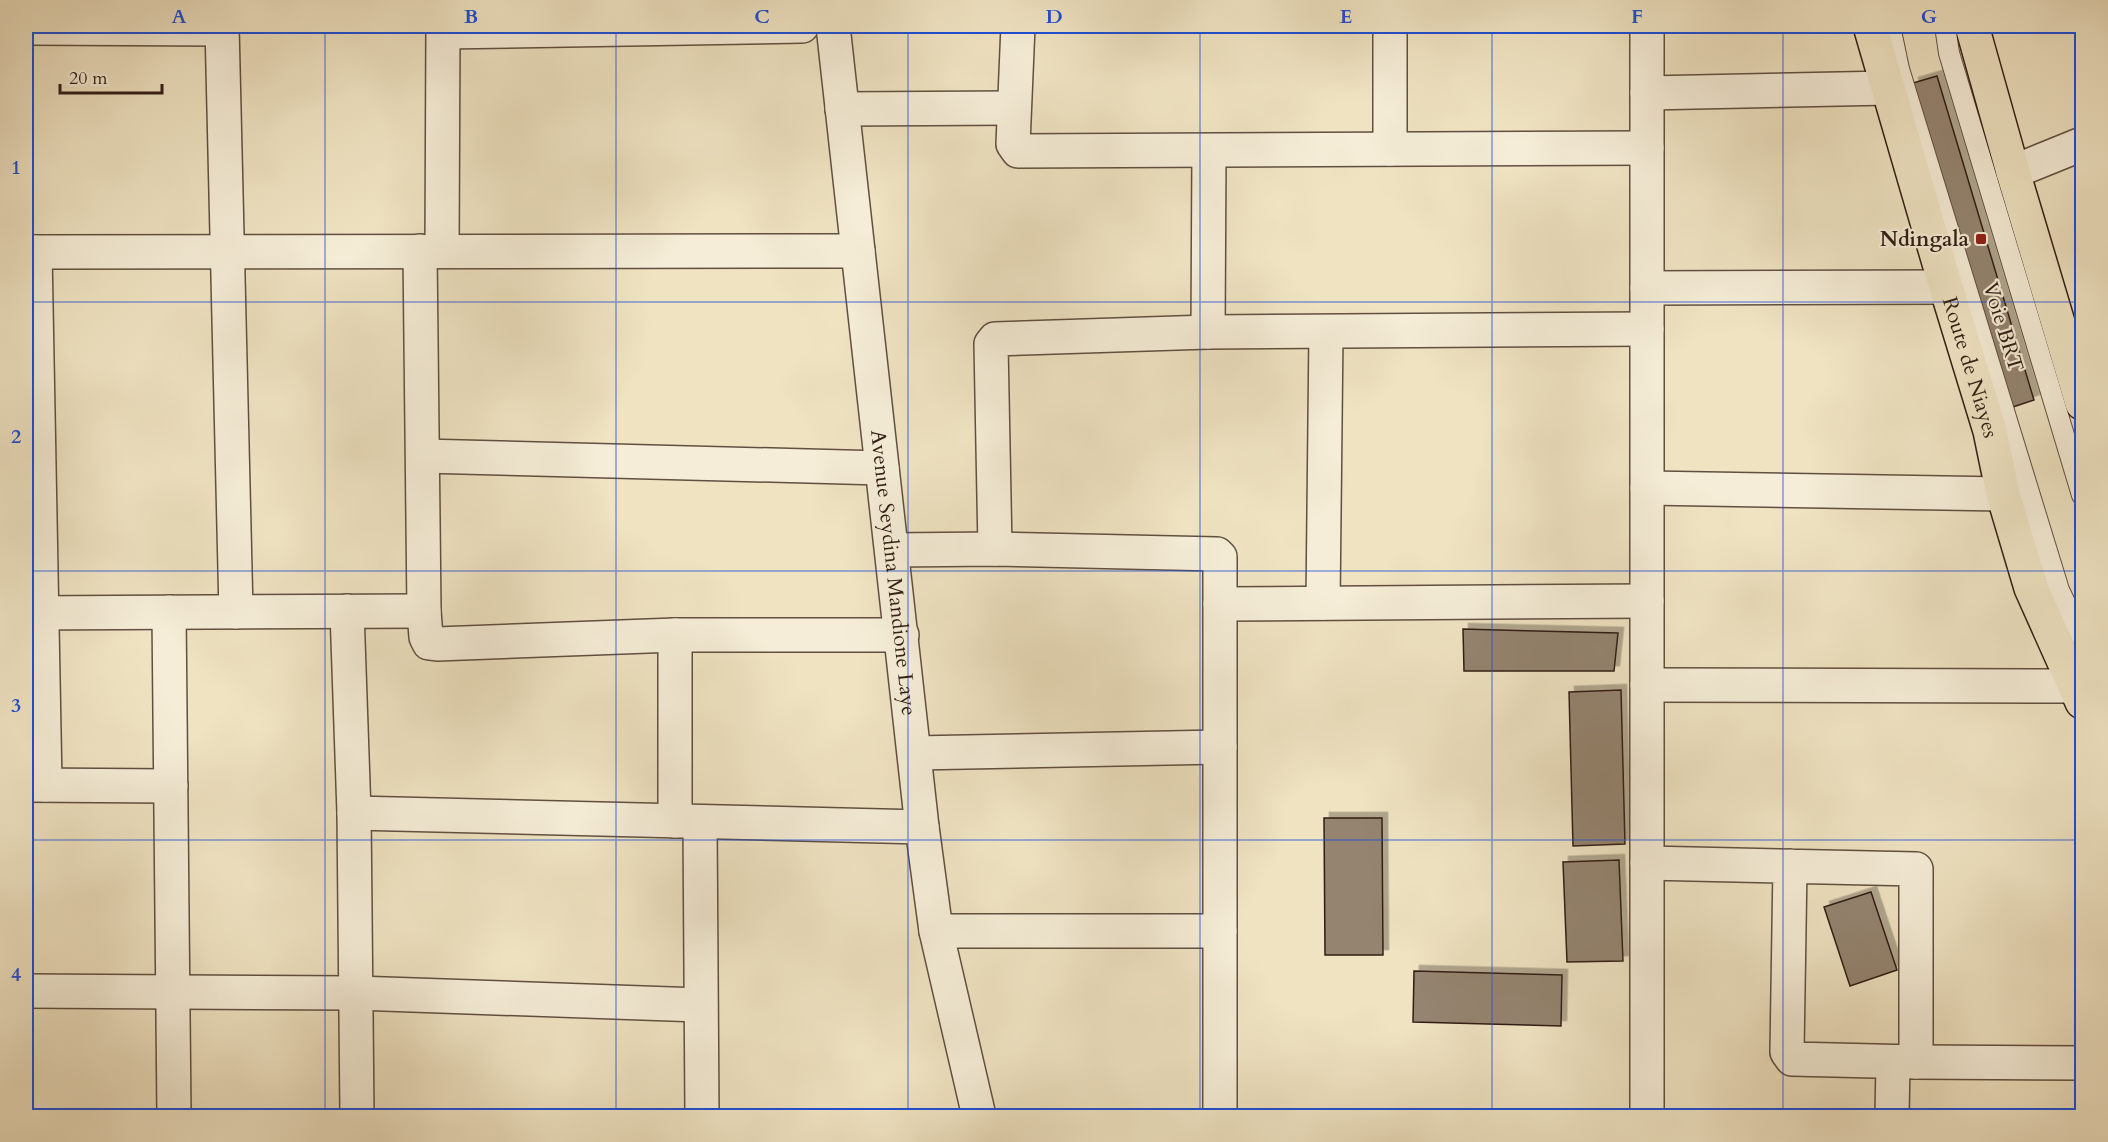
<svg xmlns="http://www.w3.org/2000/svg" width="2108" height="1142" viewBox="0 0 2108 1142" font-family="Cardo,serif">
	<style>
		.building { fill: #94846f; stroke: #321e16; stroke-width: 1.5; filter: url(#shadow) }
		.lines { fill: none; stroke-linecap: round; stroke-linejoin: round }
		.lane-casing { stroke: #614f41; stroke-width: 22 }
		.street-casing { stroke: #614f41; stroke-width: 36 }
		.primary-casing { stroke: #321e16; stroke-width: 36 }
		.lane { stroke: #f5edd7; stroke-width: 20 }
		.street { stroke: #f5edd7; stroke-width: 33 }
		.primary { stroke: #efe3c2; stroke-width: 33 }
		.grid { fill: none; stroke: #1d4ed8; stroke-width: 1.5; stroke-opacity: 0.55 }
		.poi-dot { fill: #8f2418; stroke: #f5edd7; stroke-width: 2 }
		.labels { text-anchor: middle; dominant-baseline: central; stroke-width: 4.5; stroke-linejoin: round; paint-order: stroke }
		.poi-label { font-size: 21px; font-weight: bold; fill: #321e16; stroke: #f5edd7; text-anchor: end }
		.street-label { font-size: 21px; fill: #321e16; stroke: #f5edd7 }
		.neatline { fill: none; stroke: #1d4ed8; stroke-width: 2 }
		.grid-label { font-size: 20px; text-anchor: middle; font-weight: bold; fill: #1d4ed8 }
	</style>
	<defs>
		<filter id="shadow"><feDropShadow dx="5.5" dy="-5.5" stdDeviation="0" flood-color="#0004"/></filter>
	</defs>
	<rect width="100%" height="100%" fill="#efe3c2"/>
	<filter id="stains"><feTurbulence type="fractalNoise" baseFrequency=".00333" numOctaves="4"/><feColorMatrix values="0 0 0 0 .2 0 0 0 0 .09 0 0 0 0 .02 0 0 0 .5 -.17"/></filter>
	<radialGradient id="worn" r=".72"><stop offset=".6" stop-color="#630" stop-opacity="0"/><stop offset="1" stop-color="#630" stop-opacity=".3"/></radialGradient>
	<path class="building" d="M 1937,76 L 2034,400 L 2010,408 L 1913,83 Z
		M 1463,629 L 1618,633 L 1614,671 L 1464,671 Z
		M 1621,690 L 1625,844 L 1573,846 L 1569,692 Z
		M 1324,818 L 1382,818 L 1383,955 L 1325,955 Z
		M 1619,860 L 1623,961 L 1567,962 L 1563,862 Z
		M 1871,892 L 1897,970 L 1850,986 L 1824,907 Z
		M 1414,971 L 1562,975 L 1561,1026 L 1413,1022 Z"/>
	<g class="lines">
		<defs>
			<path id="lane" d="M 1890,26 L 1899,69 L 2059,590 L 2082,638
				M 1945,26 L 1949,53 L 2082,495"/>
			<g id="street">
				<path d="M 222,26 L 236,612"/>
				<path id="s1" d="M 833,26 L 922,827 L 936,931 L 979,1116"/>
				<path d="M 1018,26 L 1013,144 L 1018,151 L 1647,148"/>
				<path d="M 1647,26 L 1647,1116"/>
				<path d="M 26,28 L 222,29"/>
				<path d="M 443,32 L 802,26"/>
				<path d="M 1647,93 L 1889,88"/>
				<path d="M 842,109 L 1014,108"/>
				<path d="M 1390,149 L 1390,26"/>
				<path d="M 2013,172 L 2082,144"/>
				<path d="M 420,251 L 424,611 L 426,637 L 429,643 L 437,644 L 675,635 L 902,635"/>
				<path d="M 442,251 L 443,26"/>
				<path d="M 26,252 L 858,251"/>
				<path d="M 35,252 L 45,785"/>
				<path d="M 1647,288 L 1946,287"/>
				<path d="M 1208,332 L 1209,151"/>
				<path d="M 423,456 L 882,468"/>
				<path d="M 1647,488 L 2003,494"/>
				<path d="M 995,549 L 991,344 L 995,339 L 1208,332 L 1647,329"/>
				<path d="M 892,550 L 995,549 L 1217,554 L 1220,557 L 1220,1116"/>
				<path d="M 1323,603 L 1326,332"/>
				<path d="M 1220,604 L 1647,601"/>
				<path d="M 347,611 L 354,813 L 357,1116"/>
				<path d="M 169,612 L 174,1116"/>
				<path d="M 26,613 L 424,611"/>
				<path d="M 675,635 L 675,821"/>
				<path d="M 1647,685 L 2076,686"/>
				<path d="M 915,753 L 1220,747"/>
				<path d="M 26,785 L 171,786"/>
				<path d="M 354,813 L 922,827"/>
				<path d="M 700,822 L 702,1116"/>
				<path d="M 1647,863 L 1916,869 L 1916,1062 L 1792,1059 L 1787,1052 L 1790,866"/>
				<path d="M 936,931 L 1220,931"/>
				<path d="M 26,991 L 356,993 L 700,1005"/>
				<path d="M 1916,1062 L 2082,1063"/>
				<path d="M 1892,1116 L 1893,1062"/>
			</g>
			<g id="primary">
				<path id="s2" d="M 1870,26 L 1946,287 L 1990,431 L 2003,494 L 2031,588 L 2082,702"/>
				<path d="M 1972,26 L 2013,172 L 2082,403"/>
			</g>
		</defs>
		<use href="#lane" class="lane-casing"/>
		<use href="#street" class="street-casing"/>
		<use href="#primary" class="primary-casing"/>
		<use href="#lane" class="lane"/>
		<use href="#street" class="street"/>
		<use href="#primary" class="primary"/>
	</g>
	<path class="grid" d="M 325,26 L 325,1116M 616,26 L 616,1116M 908,26 L 908,1116M 1200,26 L 1200,1116M 1492,26 L 1492,1116M 1783,26 L 1783,1116M 26,302 L 2082,302M 26,571 L 2082,571M 26,840 L 2082,840"/>
	<rect class="poi-dot" x="1975" y="233" width="12" height="12" rx="3"/>
	<g class="labels">
		<g class="poi-label">
			<text x="1969" y="239">Ndingala</text>
		</g>
		<g class="street-label">
			<text transform="translate(2003 327) rotate(73)">Voie BRT</text>
			<text stroke="none"><textPath href="#s2" startOffset="356">Route de Niayes</textPath></text>
			<text stroke="none"><textPath href="#s1" startOffset="550">Avenue Seydina Mandione Laye</textPath></text>
		</g>
	</g>
	<rect width="2108" height="1142" fill="none" stroke="#efe3c2" stroke-width="66"/>
	<path d="M60 84v9h102v-9" fill="none" stroke="#321e16" stroke-width="3"/>
	<text x="69" y="84" font-size="18" fill="#321e16" stroke="#f5edd7" stroke-width="4.5" paint-order="stroke">20 m</text>
	<rect x="33" y="33" width="2042" height="1076" class="neatline"/>
	<g class="grid-label">
		<text x="179" y="23">A</text>
		<text x="471" y="23">B</text>
		<text x="762" y="23">C</text>
		<text x="1054" y="23">D</text>
		<text x="1346" y="23">E</text>
		<text x="1637" y="23">F</text>
		<text x="1929" y="23">G</text>
		<text x="16" y="174">1</text>
		<text x="16" y="443">2</text>
		<text x="16" y="712">3</text>
		<text x="16" y="981">4</text>
	</g>
	<rect width="100%" height="100%" filter="url(#stains)"/>
	<rect width="100%" height="100%" fill="url(#worn)"/>
</svg>
